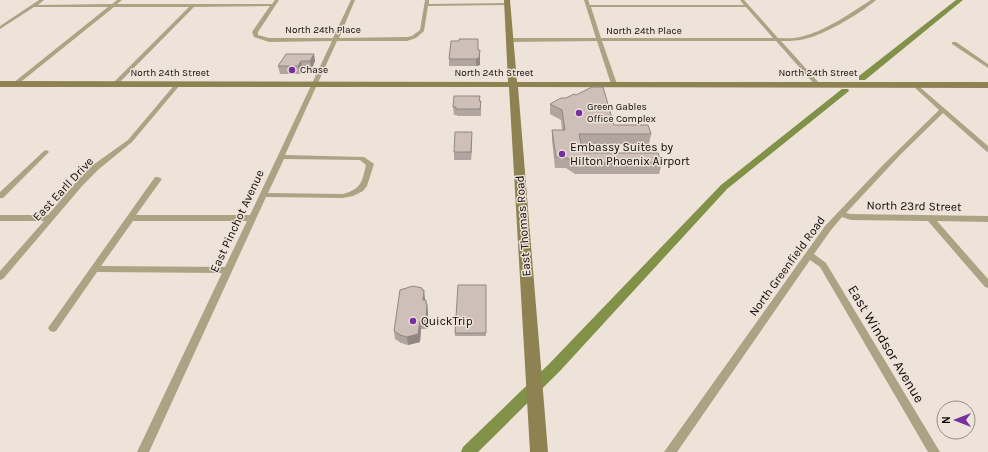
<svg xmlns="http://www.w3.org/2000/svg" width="988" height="452" viewBox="0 0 988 452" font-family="Karla,sans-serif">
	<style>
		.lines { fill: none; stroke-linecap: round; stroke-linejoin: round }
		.canal { fill: #819147; fill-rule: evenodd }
		.minor { fill: #aba383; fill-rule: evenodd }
		.secondary { fill: #8e8252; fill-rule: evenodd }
		.wall { fill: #b1a59f }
		.shaded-wall { fill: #908682 }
		.building { fill: #cec0b9; stroke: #908682 }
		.poi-dot { fill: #772ea0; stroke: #ede3d8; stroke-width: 1.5 }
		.labels { text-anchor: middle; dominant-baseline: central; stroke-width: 3; stroke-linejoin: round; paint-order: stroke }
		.far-street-label { font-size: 10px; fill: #0e0b08; stroke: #ede3d8 }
		.far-poi-label { font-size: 10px; fill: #0e0b08; stroke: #ede3d8; text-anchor: start }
		.poi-label { font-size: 12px; fill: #0e0b08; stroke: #ede3d8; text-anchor: start }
		.street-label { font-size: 12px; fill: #0e0b08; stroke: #ede3d8 }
		.near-street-label { font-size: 14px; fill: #0e0b08; stroke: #ede3d8 }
	</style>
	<rect width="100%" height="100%" fill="#ede3d8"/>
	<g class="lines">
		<path class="canal" d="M 956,0 L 963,0 L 865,80 L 859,80 L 859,76 Z
			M 842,89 L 848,89 L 849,91 L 727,189 L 559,372 L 478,452 L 461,452 L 463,447 L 549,364 L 721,185 Z"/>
		<path class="minor" d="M 39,0 L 44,0 L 38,5 L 112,4 L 117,0 L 122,0 L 117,4 L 272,4 L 275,0 L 279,0 L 258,32 L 258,35 L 269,38 L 333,38 L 351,0 L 355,0 L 339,38 L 407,37 L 412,36 L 420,30 L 425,0 L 429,0 L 429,4 L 508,3 L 510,4 L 508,5 L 428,6 L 424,31 L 416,38 L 407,41 L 337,41 L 285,155 L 364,157 L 374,164 L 367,186 L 363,191 L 353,196 L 343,198 L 266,197 L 149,452 L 137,452 L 222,273 L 97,272 L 56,331 L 53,332 L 50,331 L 48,328 L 155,177 L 158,177 L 162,179 L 136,215 L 250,215 L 332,41 L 269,42 L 254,37 L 252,32 L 270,6 L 194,7 L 117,85 L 115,86 L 112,84 L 189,7 L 114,7 L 17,85 L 13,85 L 13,83 L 108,7 L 34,7 L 0,29 L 0,26 ZM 284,159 L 360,160 L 366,165 C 362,181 362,189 343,194 L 268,193 ZM 133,221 L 247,221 L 225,267 L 101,266 Z
			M 584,0 L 588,0 L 590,5 L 744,5 L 740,0 L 744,0 L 778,38 C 785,38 793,39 800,37 C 826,31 849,14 871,0 L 876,0 C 860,14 821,37 800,40 C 794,41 787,41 781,41 L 820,84 L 821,85 L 818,87 L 816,86 L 776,41 L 602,41 L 617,84 L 614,86 L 611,84 L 597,41 L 510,42 L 507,40 L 510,38 L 596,38 ZM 591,7 L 746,7 L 773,38 L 601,38 Z
			M 952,42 L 956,42 L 988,64 L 988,68 L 952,44 Z
			M 178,82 L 181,84 L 180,85 L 132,142 L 99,169 L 83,185 L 3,279 L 0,280 L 0,271 L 44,221 L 0,221 L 0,215 L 48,215 L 77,181 L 93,165 L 128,140 L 176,83 Z
			M 915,83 L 988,146 L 988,152 L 986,151 L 943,113 L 901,154 L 846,213 L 851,214 L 988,216 L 988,222 L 937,221 L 988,279 L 988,288 L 985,287 L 928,221 L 851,220 L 842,217 L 831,230 L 814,254 L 826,263 L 940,452 L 928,452 L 820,267 L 810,260 L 677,452 L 664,452 L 825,226 L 882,166 L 939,110 L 913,86 L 912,85 Z
			M 46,150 L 48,151 L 49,152 L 3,198 L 0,198 L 0,192 L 44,151 Z"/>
		<path class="secondary" d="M 504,0 L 510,0 L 517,82 L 988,82 L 988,88 L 518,87 L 548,452 L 530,452 L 509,87 L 0,87 L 0,81 L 508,82 Z"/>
	</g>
	<path class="wall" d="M 478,50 L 480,65 L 476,66 L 449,66 L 449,59 Z
		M 314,54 L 315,61 L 312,68 L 302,68 L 300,74 L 280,74 L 278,66 Z
		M 480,101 L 481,101 L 481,116 L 457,116 L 457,115 L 454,115 L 453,107 Z
		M 550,104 L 614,125 L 651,134 L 649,144 L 581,144 L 583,153 L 662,163 L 659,174 L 575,174 L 566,168 L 555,168 L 552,140 L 552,130 L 562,130 L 561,120 L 550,114 Z
		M 472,140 L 471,160 L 454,160 L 454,152 Z
		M 486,285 L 486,336 L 455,336 L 455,333 Z
		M 422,290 L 428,312 L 427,329 L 421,329 L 420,342 L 408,345 L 401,343 L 395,339 L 394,331 Z"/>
	<path class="shaded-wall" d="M 480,50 L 480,65 L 476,66 L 476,59 Z
		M 314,54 L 315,61 L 312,68 L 310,61 Z
		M 301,61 L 302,68 L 300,74 L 298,66 Z
		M 472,132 L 472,140 L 471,160 L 471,152 Z
		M 422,288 L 423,296 L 424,290 L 425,299 L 424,308 Z
		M 426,300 L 427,309 L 427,304 L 428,312 L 427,329 L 426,321 Z
		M 420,321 L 421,329 L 420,342 L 408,345 L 407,337 Z"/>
	<path class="building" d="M 459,39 L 478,39 L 478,50 L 480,50 L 479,58 L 476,59 L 449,59 L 451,41 L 459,41 Z
		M 286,54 L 314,54 L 310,61 L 301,61 L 298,66 L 278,66 Z
		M 592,87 L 603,87 L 614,125 L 648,125 L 651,134 L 579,134 L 583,153 L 658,153 L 662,163 L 577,163 L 567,158 L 556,157 L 552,130 L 565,130 L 562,110 L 550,104 L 561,98 L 566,98 L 574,94 L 576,95 Z
		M 454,96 L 480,96 L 479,101 L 481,101 L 480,109 L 456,109 L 456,107 L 453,107 Z
		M 455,132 L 472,132 L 471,152 L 454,152 Z
		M 458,285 L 486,285 L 486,333 L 455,333 Z
		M 413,286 L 422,288 L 422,290 L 424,290 L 423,300 L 426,300 L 426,304 L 427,304 L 426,321 L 420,321 L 418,334 L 407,337 L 400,335 L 394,331 L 400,290 Z"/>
	<g class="poi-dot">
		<circle cx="292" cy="70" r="4"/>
		<circle cx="579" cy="113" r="4"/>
		<circle cx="562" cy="154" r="4"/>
		<circle cx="413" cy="321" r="4"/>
	</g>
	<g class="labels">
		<g class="far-street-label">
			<text x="323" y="30">North 24th Place</text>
			<text x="644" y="31">North 24th Place</text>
			<text x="170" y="73">North 24th Street</text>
			<text x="494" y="73">North 24th Street</text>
			<text x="818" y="73">North 24th Street</text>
		</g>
		<g class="far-poi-label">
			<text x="300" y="70">Chase</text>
			<text x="587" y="107">Green Gables<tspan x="587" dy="12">Office Complex</tspan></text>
		</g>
		<g class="poi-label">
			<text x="570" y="147">Embassy Suites by<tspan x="570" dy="14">Hilton Phoenix Airport</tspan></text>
			<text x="421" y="321">QuickTrip</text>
		</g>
		<g class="street-label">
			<text transform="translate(63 189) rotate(-47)">East Earll Drive</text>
			<text transform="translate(914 206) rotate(1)">North 23rd Street</text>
			<text transform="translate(237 221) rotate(-65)">East Pinchot Avenue</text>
			<text transform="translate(523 226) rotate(-94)">East Thomas Road</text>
			<text transform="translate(787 266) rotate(-54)">North Greenfield Road</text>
		</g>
		<g class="near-street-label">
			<text transform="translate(886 344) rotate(59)">East Windsor Avenue</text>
		</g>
	</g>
	<g transform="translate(956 420) rotate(270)"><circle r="19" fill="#ede3d8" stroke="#948d85"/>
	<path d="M0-3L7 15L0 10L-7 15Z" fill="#772ea0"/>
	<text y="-6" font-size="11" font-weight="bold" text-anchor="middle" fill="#0e0b08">N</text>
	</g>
</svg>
